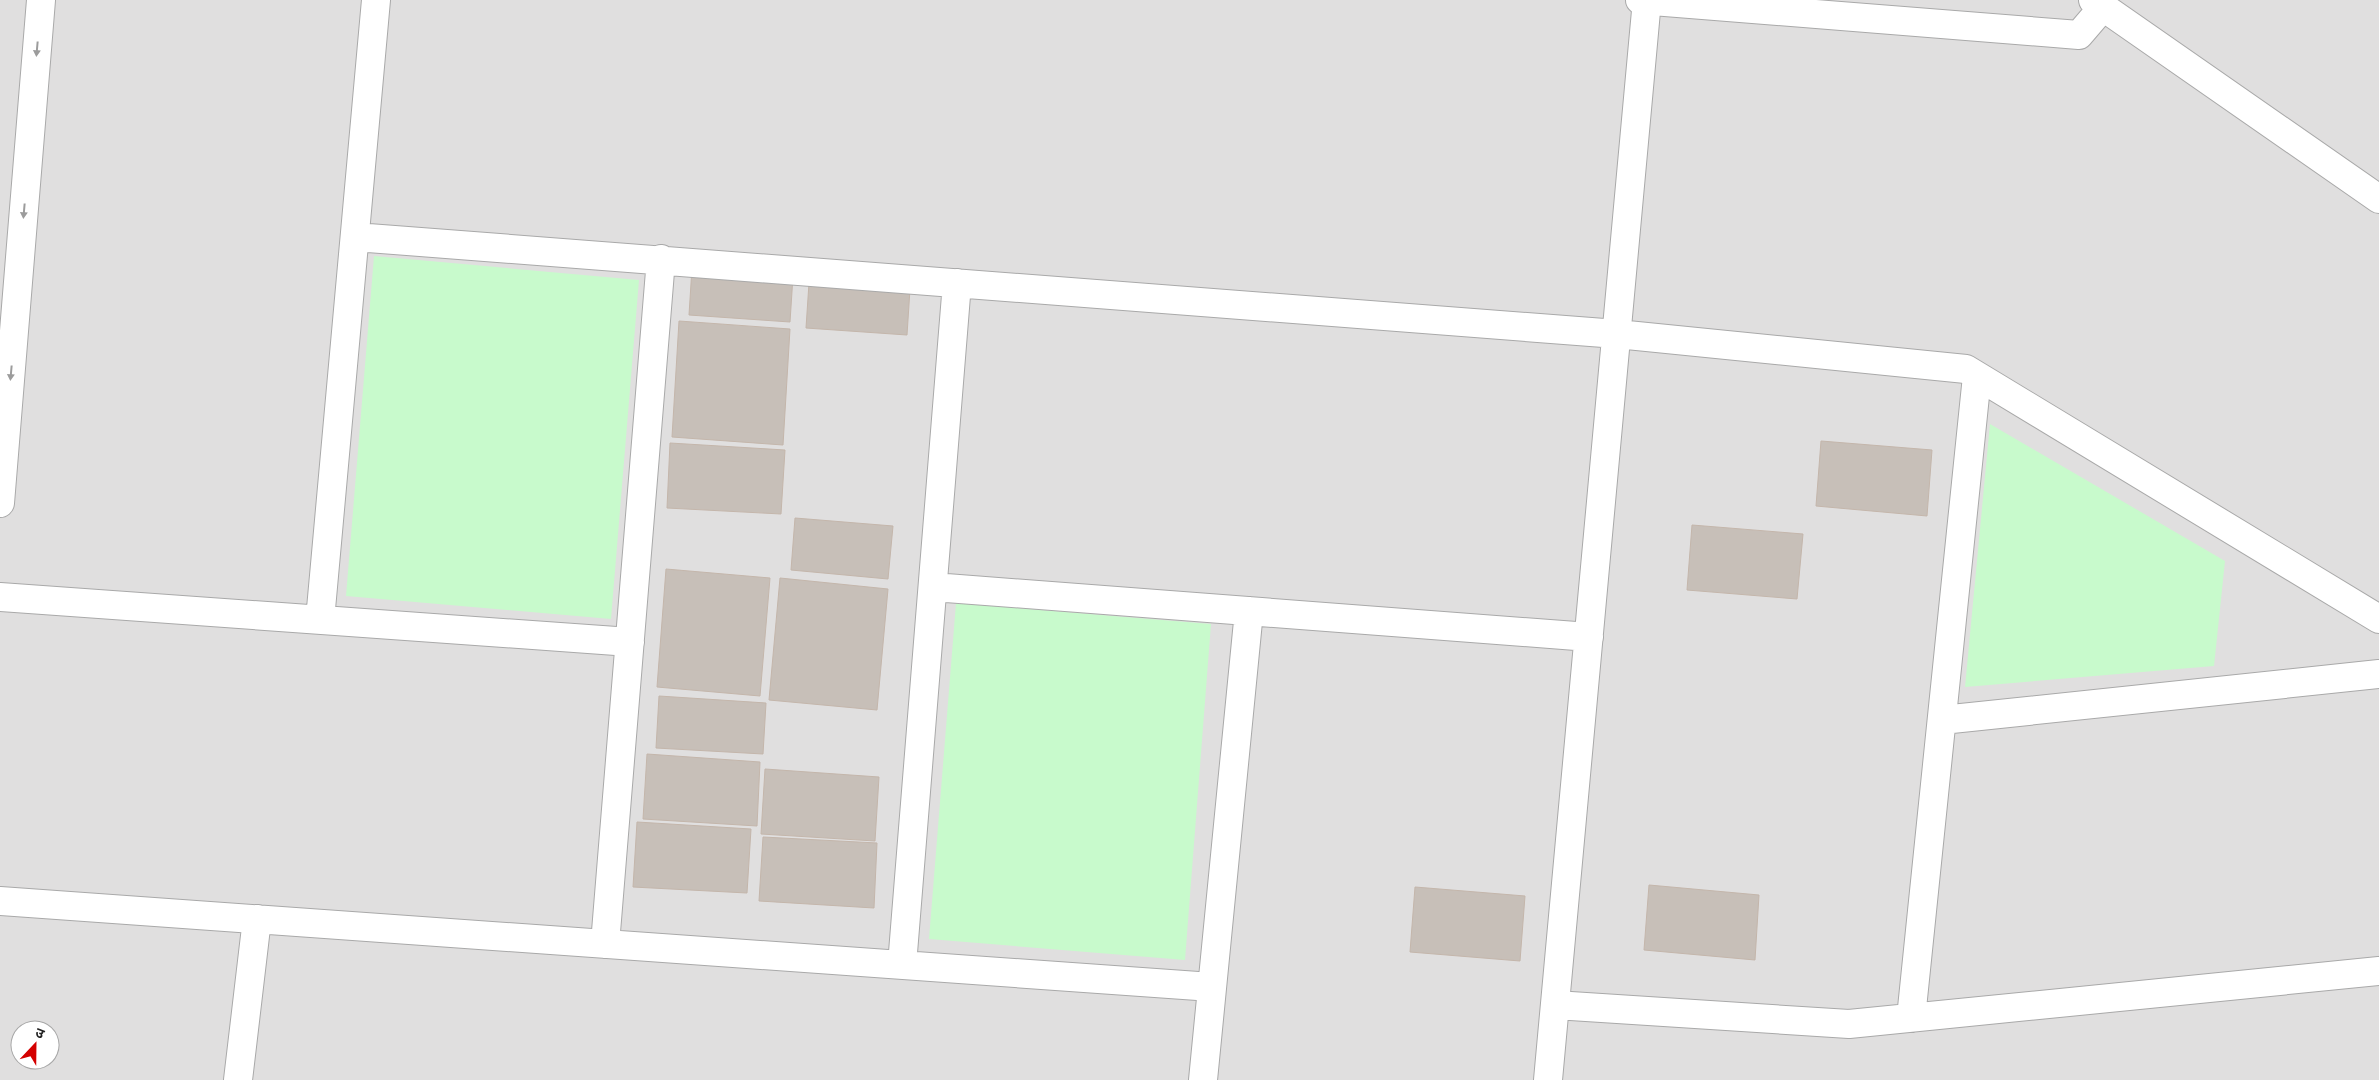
<svg xmlns="http://www.w3.org/2000/svg" width="2379" height="1080" viewBox="0 0 2379 1080" font-family="Raleway,'Noto Sans Devanagari',sans-serif">
	<style>
		.residential { fill: #e0dfdf; fill-rule: evenodd }
		.park { fill: #c8facc }
		.building { fill: #c7bfb8; stroke: #c4b6ab }
		.lines { fill: none; stroke-linecap: round; stroke-linejoin: round }
		.minor-casing { stroke: #a9a9a9; stroke-width: 30 }
		.minor { stroke: #fff; stroke-width: 28 }
		.oneway { fill: #9c9c9c }
	</style>
	<rect width="100%" height="100%" fill="#f2efe9"/>
	<path class="residential" d="M 0,0 L 2379,0 L 2379,1080 L 0,1080 ZM 20,1030 L 50,1030 L 50,1060 L 20,1060 Z"/>
	<path class="park" d="M 374,256 L 639,280 L 611,619 L 346,596 Z
		M 1990,424 L 2225,561 L 2214,666 L 1965,687 Z
		M 956,603 L 1211,624 L 1185,960 L 929,939 Z"/>
	<path class="building" d="M 692,268 L 793,276 L 790,322 L 689,315 Z
		M 809,283 L 910,289 L 907,335 L 806,328 Z
		M 679,321 L 790,329 L 783,445 L 672,437 Z
		M 1821,441 L 1932,450 L 1927,516 L 1816,506 Z
		M 670,443 L 785,450 L 781,514 L 667,508 Z
		M 795,518 L 893,526 L 888,579 L 791,570 Z
		M 1692,525 L 1803,534 L 1797,599 L 1687,590 Z
		M 666,569 L 770,578 L 760,696 L 657,687 Z
		M 780,578 L 888,589 L 877,710 L 769,700 Z
		M 659,696 L 766,703 L 763,754 L 656,748 Z
		M 647,754 L 760,762 L 757,826 L 643,819 Z
		M 765,769 L 879,777 L 875,841 L 761,834 Z
		M 637,822 L 751,829 L 747,893 L 633,887 Z
		M 763,837 L 877,843 L 874,908 L 759,901 Z
		M 1649,885 L 1759,895 L 1755,960 L 1644,950 Z
		M 1415,887 L 1525,896 L 1520,961 L 1410,952 Z"/>
	<g class="lines">
		<defs>
			<path id="minor" d="M 1640,0 L 2079,35 L 2103,7
				M 2093,0 L 2379,199
				M 355,237 L 1617,334 L 1966,369 L 2379,619
				M 0,503 L 41,0
				M 933,587 L 1589,637
				M 0,597 L 630,642
				M 320,620 L 376,0
				M 1942,720 L 2379,674
				M 0,901 L 1212,987
				M 605,944 L 661,259
				M 902,965 L 957,283
				M 1555,1005 L 1849,1024 L 2379,971
				M 1911,1018 L 1977,376
				M 238,1080 L 257,919
				M 1203,1080 L 1249,611
				M 1548,1080 L 1647,0"/>
		</defs>
		<use href="#minor" class="minor-casing"/>
		<use href="#minor" class="minor"/>
	</g>
	<defs><path id="oneway-solid" d="M-6-.8H1V-3.2L6.5 0L1 3.2V.8H-6Z" transform="scale(1.25)"/></defs>
	<g class="oneway">
		<use href="#oneway-solid" transform="translate(37 49) rotate(95)"/>
		<use href="#oneway-solid" transform="translate(24 211) rotate(95)"/>
		<use href="#oneway-solid" transform="translate(11 373) rotate(95)"/>
	</g>
	<g transform="translate(35 1045) rotate(22)"><circle r="24" fill="#ffffff" stroke="#a7a7a7"/>
	<path d="M0-4L9 19L0 12L-9 19Z" fill="#d40000"/>
	<text y="-8" font-size="14" font-weight="bold" text-anchor="middle" fill="#222222">उ</text>
	</g>
</svg>
